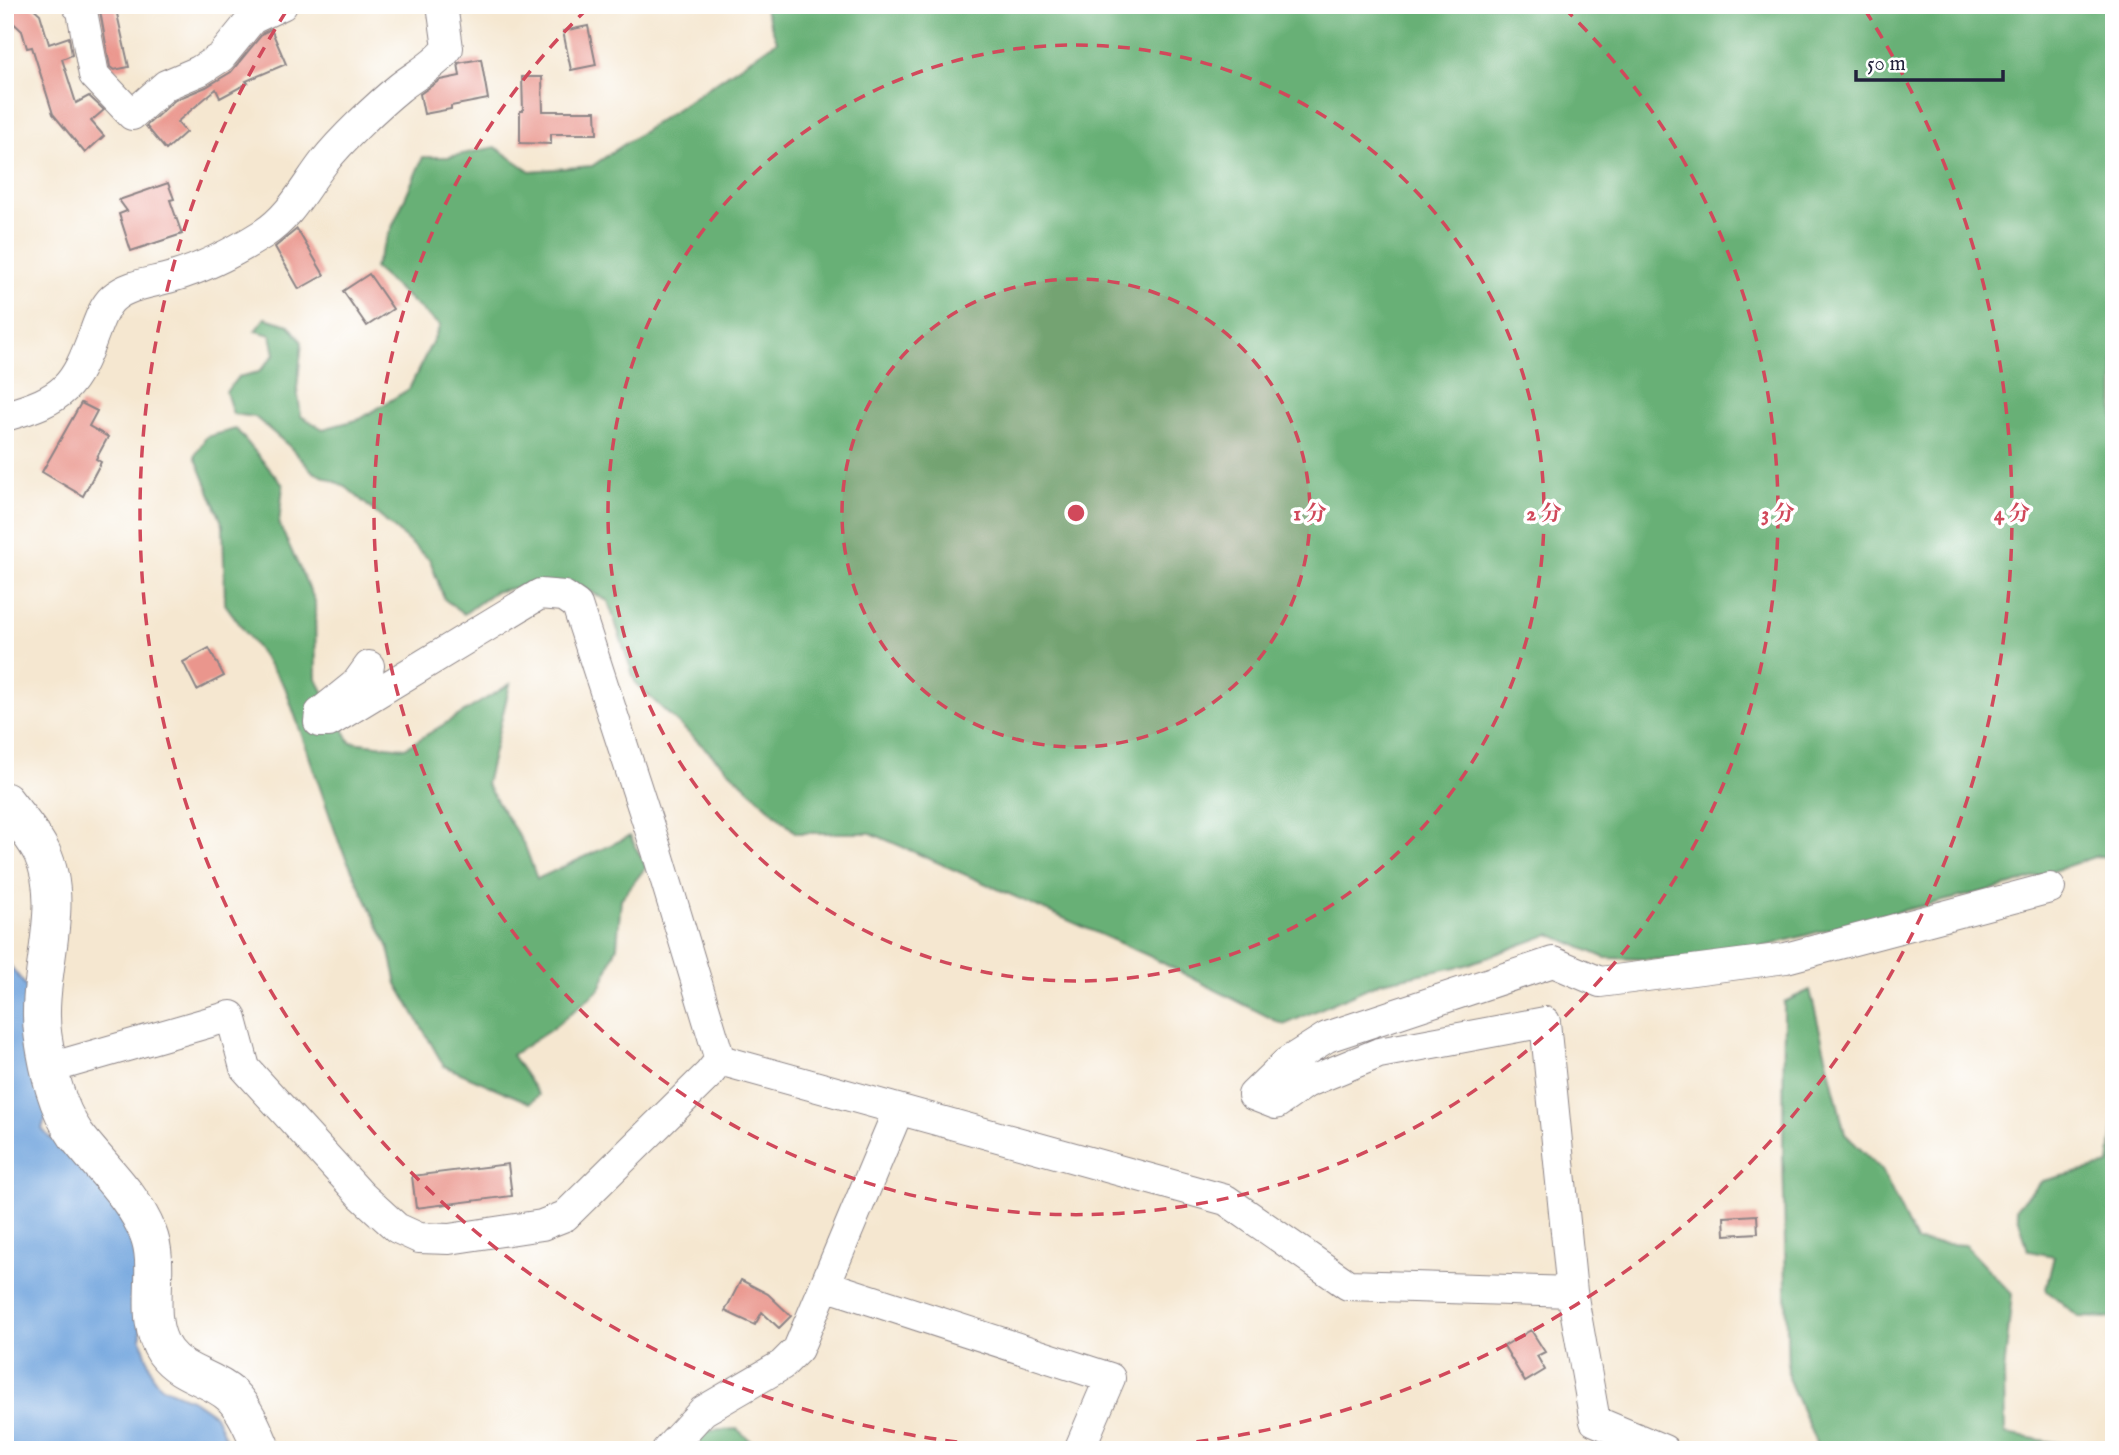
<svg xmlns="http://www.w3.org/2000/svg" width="2119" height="1455" viewBox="0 0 2119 1455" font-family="'IM FELL English','Noto Serif JP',serif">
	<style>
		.forest { fill: #68b076; stroke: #456958; stroke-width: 2 }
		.water { fill: #71a4dd; stroke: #4a638c; stroke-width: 2 }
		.building { fill: #ea968d }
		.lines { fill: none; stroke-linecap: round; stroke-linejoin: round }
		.minor-casing { stroke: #8c8486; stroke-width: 32 }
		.major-casing { stroke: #8c8486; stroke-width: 39 }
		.minor { stroke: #fff; stroke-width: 30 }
		.major { stroke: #fff; stroke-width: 37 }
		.ring { fill: none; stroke: #d1495b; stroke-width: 3.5; stroke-dasharray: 12 9 }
		.centre { fill: #d1495b; stroke: #fff; stroke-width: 3.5 }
		.ring-label { font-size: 21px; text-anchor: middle; font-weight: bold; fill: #d1495b; stroke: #fff; stroke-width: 7; stroke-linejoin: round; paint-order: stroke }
	</style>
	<rect width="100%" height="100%" fill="#fff"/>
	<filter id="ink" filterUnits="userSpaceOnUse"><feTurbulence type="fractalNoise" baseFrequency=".0143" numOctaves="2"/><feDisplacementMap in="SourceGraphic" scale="14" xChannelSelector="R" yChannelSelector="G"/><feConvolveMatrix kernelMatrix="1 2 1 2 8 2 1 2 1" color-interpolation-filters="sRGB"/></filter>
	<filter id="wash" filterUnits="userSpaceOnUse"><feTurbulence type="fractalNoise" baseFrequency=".00686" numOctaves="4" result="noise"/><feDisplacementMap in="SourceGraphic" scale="28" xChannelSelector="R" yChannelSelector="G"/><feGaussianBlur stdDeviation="1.57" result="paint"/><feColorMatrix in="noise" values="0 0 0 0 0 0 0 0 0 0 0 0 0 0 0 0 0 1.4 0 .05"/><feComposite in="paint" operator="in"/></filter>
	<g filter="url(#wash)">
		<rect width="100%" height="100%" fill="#f5e7d0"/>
		<path class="forest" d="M 763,5 L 2114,5 L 2114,857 L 2097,856 L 2012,885 L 1858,921 L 1770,945 L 1686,960 L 1605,958 L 1550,934 L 1466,965 L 1381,982 L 1284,1025 L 1149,956 L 871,833 L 796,833 L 636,684 L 608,601 L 581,587 L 528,585 L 494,592 L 464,614 L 444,599 L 430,560 L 345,486 L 313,472 L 289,446 L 255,417 L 233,414 L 226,392 L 238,377 L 259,372 L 275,354 L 271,335 L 255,331 L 265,318 L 289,325 L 302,342 L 297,389 L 301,416 L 323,429 L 360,419 L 409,389 L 440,326 L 374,268 L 423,157 L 449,157 L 495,147 L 530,171 L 592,166 L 777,41 Z
			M 236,429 L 283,485 L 279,524 L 315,601 L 316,678 L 350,742 L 405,748 L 510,684 L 486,784 L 525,846 L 537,879 L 630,836 L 646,867 L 621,899 L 617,946 L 600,989 L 552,1029 L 512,1055 L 539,1095 L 530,1103 L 444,1066 L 397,984 L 389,948 L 340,845 L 285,687 L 225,604 L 223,525 L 195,456 L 206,437 Z
			M 1810,990 L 1845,1134 L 1882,1170 L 1916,1242 L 1965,1245 L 2012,1294 L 2004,1373 L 2005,1434 L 2064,1444 L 2066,1450 L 1819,1450 L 1788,1378 L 1783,1153 L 1784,1002 Z
			M 2114,1119 L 2114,1318 L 2078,1317 L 2046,1289 L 2054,1256 L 2028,1251 L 2016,1208 L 2042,1181 L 2109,1165 Z
			M 737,1429 L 762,1450 L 690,1450 L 708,1431 Z"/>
		<path class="water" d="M 5,959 L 29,990 L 51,1114 L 44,1122 L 42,1129 L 50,1138 L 65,1141 L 138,1238 L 141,1339 L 154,1379 L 164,1388 L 193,1400 L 215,1415 L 231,1450 L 5,1450 Z"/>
		<g id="blocks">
			<path class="building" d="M 5,5 L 30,5 L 40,14 L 49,44 L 69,37 L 72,55 L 62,59 L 76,103 L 89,96 L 104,110 L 91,121 L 104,136 L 85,153 L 53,114 L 32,47 L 27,48 L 22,31 L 5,15 Z
				M 99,5 L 115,5 L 129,67 L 114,70 L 110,67 Z
				M 588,26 L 596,65 L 571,70 L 563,31 Z
				M 271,29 L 286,64 L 246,81 L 248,83 L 220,98 L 216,89 L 177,122 L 186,132 L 166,150 L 146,126 L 175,100 L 206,87 L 231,72 L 263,33 Z
				M 481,59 L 488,99 L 451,106 L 451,109 L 424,114 L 420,94 L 440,80 L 460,76 L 458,63 Z
				M 522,77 L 542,77 L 543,111 L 596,111 L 597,134 L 551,134 L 551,144 L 520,143 L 520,111 L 523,111 Z
				M 168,183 L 174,199 L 170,200 L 182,234 L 131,251 L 119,214 L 127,211 L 119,200 Z
				M 297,229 L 324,275 L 299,289 L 275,247 Z
				M 369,274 L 393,309 L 367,326 L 343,291 Z
				M 81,403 L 97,411 L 89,426 L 108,437 L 96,459 L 101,462 L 83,496 L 42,472 Z
				M 209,648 L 224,676 L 197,690 L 183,662 Z
				M 508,1164 L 512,1196 L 416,1208 L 412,1176 Z
				M 1757,1215 L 1758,1233 L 1725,1235 L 1724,1217 Z
				M 741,1280 L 768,1294 L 791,1316 L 779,1328 L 762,1312 L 755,1325 L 725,1311 Z
				M 1531,1330 L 1545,1352 L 1537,1356 L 1545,1370 L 1525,1382 L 1504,1346 Z"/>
		</g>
	</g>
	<g filter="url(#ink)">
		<use href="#blocks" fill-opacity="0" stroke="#8c8486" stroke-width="2"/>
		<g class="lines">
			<defs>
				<path id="minor" d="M 77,5 L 81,6 L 94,75 L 132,115 L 166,85 L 199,71 L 221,57 L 252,19 L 282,5
					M 5,416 C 65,399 74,388 95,331 C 99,320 104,306 113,298 C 129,284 152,283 172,277 C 203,268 236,251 263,234 C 291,216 304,188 324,162 C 341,140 377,106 399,88 C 415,75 436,65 448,48 L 442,5
					M 369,666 L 356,684 L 320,713 L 319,722 L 329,722 L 540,594 L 564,596 L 577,605 L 657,851 L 720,1060
					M 720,1060 L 1226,1200 L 1348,1285 L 1572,1292
					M 50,1068 L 231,1016 L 245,1068 L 361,1195 L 397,1228 L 419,1238 L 449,1239 L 542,1225 L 565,1216 L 709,1074 L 720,1060
					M 898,1111 L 825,1285 L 1110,1378 L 1079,1450
					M 667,1450 L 703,1411 L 782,1365 L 798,1349 L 825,1285
					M 1664,1450 L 1595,1421 L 1572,1292 L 1545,1022 L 1379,1053 L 1306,1083 L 1276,1104 L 1253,1095 L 1286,1063 L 1327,1037 L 1553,962 L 1600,982 L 1786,958 L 2050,888"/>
				<path id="major" d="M 5,801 C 17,817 33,834 42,853 C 68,908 34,977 43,1036 C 48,1069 56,1107 76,1135 C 100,1167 133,1195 148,1233 C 163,1270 141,1317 165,1352 C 182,1375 211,1377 231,1395 C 246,1410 254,1431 262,1450"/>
			</defs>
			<use href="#minor" class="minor-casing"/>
			<use href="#major" class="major-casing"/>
			<use href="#minor" class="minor"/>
			<use href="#major" class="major"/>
		</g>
	</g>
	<circle cx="1076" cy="513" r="234" fill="#d1495b" fill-opacity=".12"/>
	<g class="ring">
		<circle cx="1076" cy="513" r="234"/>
		<circle cx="1076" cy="513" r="468"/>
		<path d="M1564 8A702 702 0 1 1 588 8"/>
		<path d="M1865 10A936 936 0 1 1 287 10"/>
	</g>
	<circle cx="1076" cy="513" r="10" class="centre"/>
	<g class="ring-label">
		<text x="1310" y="520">1 分</text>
		<text x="1544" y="520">2 分</text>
		<text x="1778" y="520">3 分</text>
		<text x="2012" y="520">4 分</text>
	</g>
	<rect width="2119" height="1455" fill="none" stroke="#fff" stroke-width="28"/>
	<path d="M1856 70v10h147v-10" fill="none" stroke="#22223b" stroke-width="3.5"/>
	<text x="1867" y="70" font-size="21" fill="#22223b" stroke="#ffffff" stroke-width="5" paint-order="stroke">50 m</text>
</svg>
